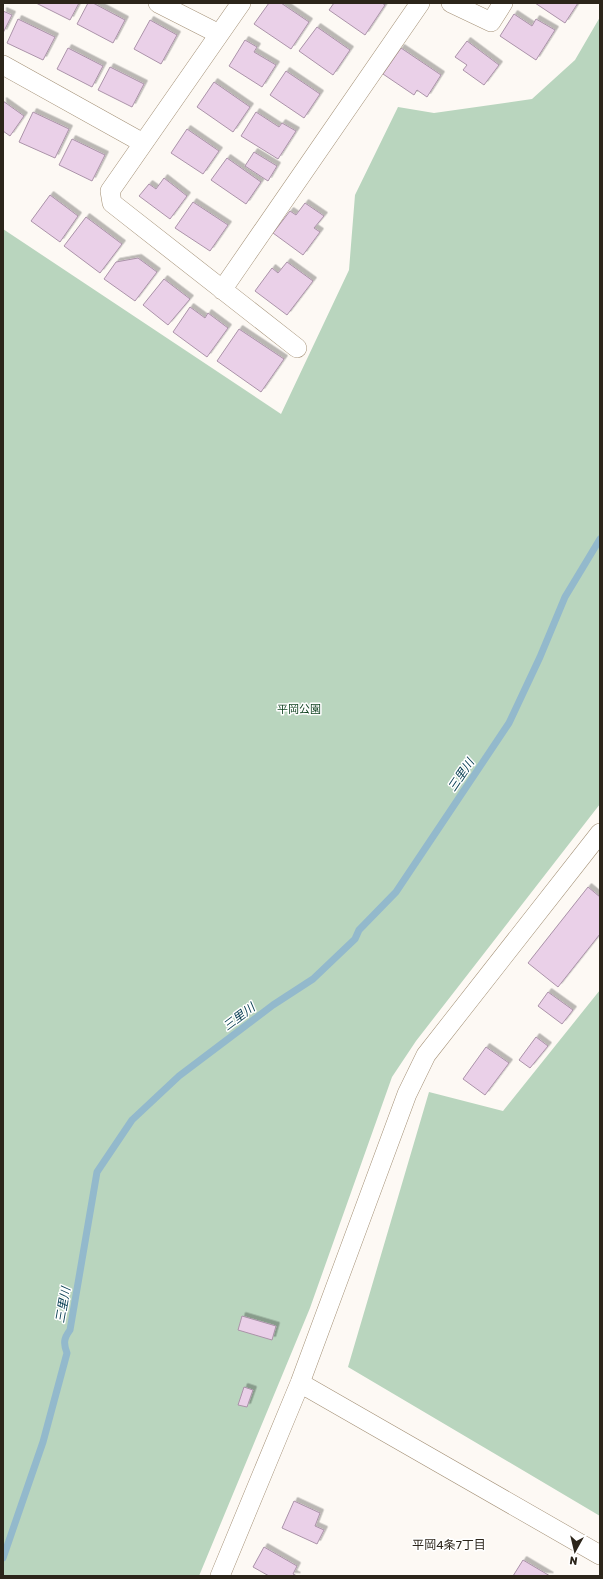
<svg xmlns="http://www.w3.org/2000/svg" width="603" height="1579" viewBox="0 0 603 1579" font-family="Rubik,'Noto Sans JP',sans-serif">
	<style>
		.green { fill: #b9d5be }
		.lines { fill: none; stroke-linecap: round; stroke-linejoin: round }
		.stream { stroke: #93b9cc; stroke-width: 7 }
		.building { fill: #ead0e8; stroke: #ab93a9; filter: url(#shadow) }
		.street-casing { stroke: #a49177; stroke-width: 20 }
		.street { stroke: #fff; stroke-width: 19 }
		.labels { text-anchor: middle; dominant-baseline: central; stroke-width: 3; stroke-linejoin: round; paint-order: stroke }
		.park-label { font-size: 11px; fill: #124422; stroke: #fff }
		.water-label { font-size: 12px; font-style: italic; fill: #033a4f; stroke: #fff }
		.neighbourhood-label { font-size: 12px; fill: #2c251a; stroke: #fff }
	</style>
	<defs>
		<filter id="shadow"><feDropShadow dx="3.5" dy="-3.5" stdDeviation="0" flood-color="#0004"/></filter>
	</defs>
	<rect width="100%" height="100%" fill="#fdf9f4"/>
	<path class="green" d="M 600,17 L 600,804 L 416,1041 L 392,1077 L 310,1308 L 199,1576 L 3,1576 L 3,229 L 281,414 L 349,270 L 355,195 L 398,107 L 434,113 L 532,99 L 575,60 Z
		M 600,990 L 600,1516 L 348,1367 L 429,1092 L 503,1111 Z"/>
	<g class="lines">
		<path class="stream" d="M 3,1558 L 43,1442 L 67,1353 C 63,1343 64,1338 70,1330 L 97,1172 L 132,1120 L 179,1076 L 273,1005 L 313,979 L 355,939 L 359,930 L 396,892 L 509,723 L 540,657 L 565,597 L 600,539"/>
	</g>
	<path class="building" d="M 36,3 L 79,3 L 70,20 Z
		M 88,3 L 93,3 L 125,20 L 113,43 L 77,24 Z
		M 269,3 L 281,3 L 309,22 L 291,49 L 254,24 Z
		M 334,3 L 382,3 L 385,5 L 365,35 L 329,10 Z
		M 535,3 L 578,3 L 565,23 Z
		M 3,11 L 12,15 L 3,33 Z
		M 514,14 L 532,26 L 536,19 L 555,30 L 536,60 L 500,36 Z
		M 18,19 L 55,37 L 43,60 L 7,43 Z
		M 150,20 L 177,35 L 161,64 L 134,49 Z
		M 317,27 L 350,50 L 333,75 L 299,51 Z
		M 245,40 L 257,47 L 254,52 L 276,65 L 262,87 L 229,66 Z
		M 467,41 L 499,65 L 484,85 L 463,70 L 467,65 L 455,57 Z
		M 68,48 L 103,66 L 92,87 L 57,69 Z
		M 401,48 L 441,75 L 427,97 L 417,90 L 414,95 L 383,74 Z
		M 110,67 L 144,84 L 132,107 L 98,90 Z
		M 286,71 L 320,94 L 304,118 L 270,95 Z
		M 214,82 L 250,107 L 233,132 L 197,107 Z
		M 3,101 L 24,116 L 10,136 L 3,131 Z
		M 33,112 L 69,129 L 55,158 L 19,142 Z
		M 256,112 L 279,127 L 282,123 L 296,131 L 278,159 L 241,136 Z
		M 187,129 L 219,151 L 203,174 L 171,153 Z
		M 72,139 L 105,155 L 92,181 L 59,165 Z
		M 254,152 L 277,166 L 268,181 L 245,166 Z
		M 227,158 L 261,182 L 246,204 L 211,180 Z
		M 164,178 L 187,196 L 170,219 L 139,196 L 149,184 L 156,189 Z
		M 50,195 L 78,216 L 60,242 L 31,221 Z
		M 193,202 L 228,225 L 210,251 L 175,228 Z
		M 305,203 L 324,216 L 314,228 L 320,232 L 303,255 L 273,233 L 290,211 L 296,215 Z
		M 86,217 L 122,244 L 100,273 L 64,246 Z
		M 138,258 L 157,272 L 135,301 L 104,279 L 116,262 Z
		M 287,262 L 313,281 L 287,315 L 255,291 L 272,268 L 278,273 Z
		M 164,279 L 190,299 L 168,325 L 143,305 Z
		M 190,307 L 205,318 L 208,313 L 228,328 L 207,357 L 173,332 Z
		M 239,329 L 284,359 L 261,392 L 217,361 Z
		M 588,887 L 600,897 L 600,934 L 558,987 L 528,963 Z
		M 548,992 L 573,1010 L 562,1024 L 538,1006 Z
		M 536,1037 L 548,1046 L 530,1068 L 519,1060 Z
		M 486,1047 L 509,1063 L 485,1095 L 463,1079 Z
		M 242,1316 L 276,1326 L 272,1340 L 238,1330 Z
		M 244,1387 L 253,1390 L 247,1407 L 238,1405 Z
		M 294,1501 L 320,1513 L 315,1526 L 324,1530 L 317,1544 L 282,1528 Z
		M 264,1547 L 297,1566 L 293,1574 L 297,1576 L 269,1576 L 253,1567 Z
		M 523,1560 L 550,1576 L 513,1576 Z"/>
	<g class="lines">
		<defs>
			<path id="street" d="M 158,3 L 219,34
				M 241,3 L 110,191 L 112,203 L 297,348
				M 451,3 L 491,22 L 503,3
				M 3,65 L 143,143
				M 222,290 L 420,3
				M 300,1383 L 600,1555
				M 220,1576 L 300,1383 L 407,1094 L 426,1055 L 600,833"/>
		</defs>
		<use href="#street" class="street-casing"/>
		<use href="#street" class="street"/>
	</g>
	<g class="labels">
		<g class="park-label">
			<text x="299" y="709">平岡公園</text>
		</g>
		<g class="water-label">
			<text transform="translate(461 775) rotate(-56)">三里川</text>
			<text transform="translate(239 1017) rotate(-37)">三里川</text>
			<text transform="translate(63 1305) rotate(-80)">三里川</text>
		</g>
		<g class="neighbourhood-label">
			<text x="449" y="1545">平岡4条7丁目</text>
		</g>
	</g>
	<rect width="603" height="1579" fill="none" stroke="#2c251a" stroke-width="8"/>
	<g transform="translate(575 1551) rotate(188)" stroke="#ffffff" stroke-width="3" paint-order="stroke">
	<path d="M0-3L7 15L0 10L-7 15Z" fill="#2c251a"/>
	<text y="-6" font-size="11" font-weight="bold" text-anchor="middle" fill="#2c251a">N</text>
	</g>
</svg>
